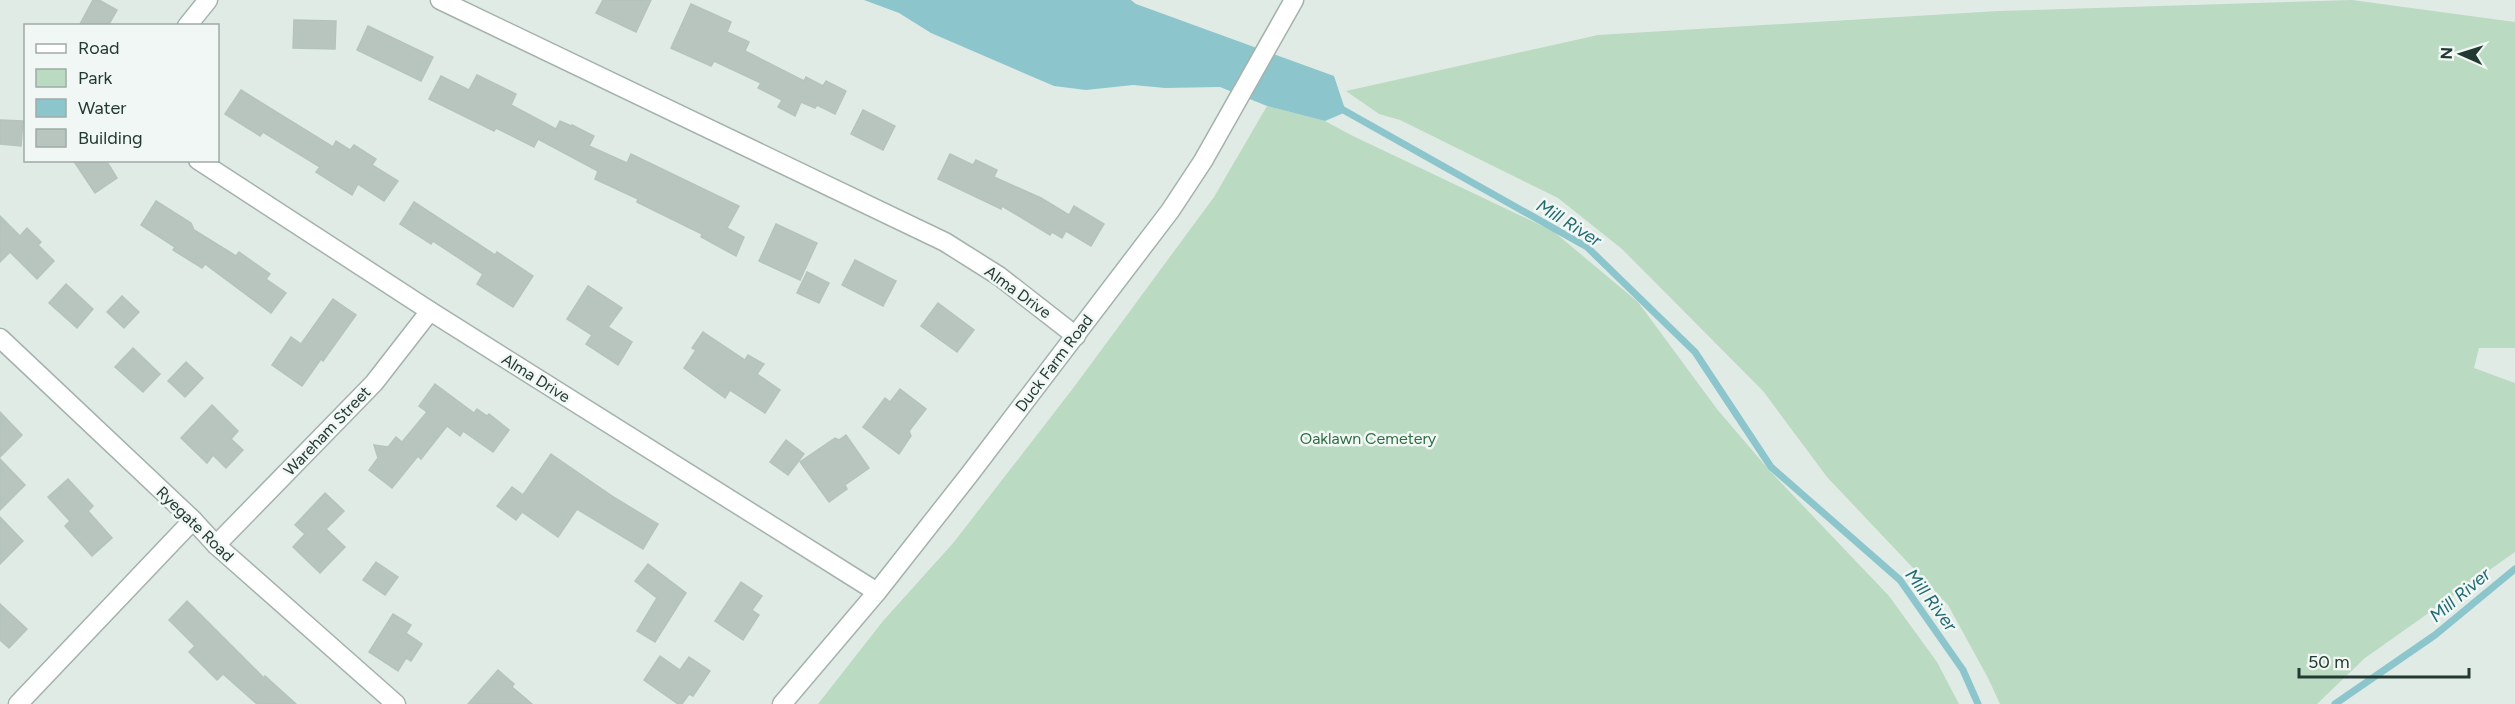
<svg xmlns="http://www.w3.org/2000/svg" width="2515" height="704" viewBox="0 0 2515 704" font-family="Figtree,sans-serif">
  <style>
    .green { fill: #bbdac2 }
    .water { fill: #8cc6cc }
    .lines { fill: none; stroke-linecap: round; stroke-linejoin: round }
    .stream { stroke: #8cc6cc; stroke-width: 7 }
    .building { fill: #b7c5be; stroke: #b4c4bc; stroke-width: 1.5 }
    .minor-casing { stroke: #a4b2ac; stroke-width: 21 }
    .minor { stroke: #fff; stroke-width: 18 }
    .labels { text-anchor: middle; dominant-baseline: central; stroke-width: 5; stroke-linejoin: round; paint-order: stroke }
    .street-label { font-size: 16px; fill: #233a32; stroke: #f1f7f4 }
    .park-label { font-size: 16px; fill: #306e44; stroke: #f1f7f4 }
    .water-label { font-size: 18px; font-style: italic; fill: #216971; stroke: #f1f7f4 }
  </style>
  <rect width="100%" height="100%" fill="#e1ebe6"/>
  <g class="green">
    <polygon points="2352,0 2515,22 2515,348 2479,348 2474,368 2515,383 2515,552 2365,658 2317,704 2000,704 1988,678 1948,605 1827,477 1763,391 1622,249 1558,198 1400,120 1379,114 1346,91 1598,35 1998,11"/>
    <polygon points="1267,106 1325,121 1351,135 1553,231 1638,302 1717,409 1769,470 1889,596 1937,662 1959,704 818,704 883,621 954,542 1074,387 1214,197"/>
  </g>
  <polygon class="water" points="864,0 1131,0 1136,4 1334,76 1346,112 1325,121 1267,106 1220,87 1165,88 1133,85 1086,90 1054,86 931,33 899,13"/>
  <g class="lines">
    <g class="stream">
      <polyline points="1338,107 1587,247 1695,352 1771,467 1900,580 1963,670 1978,704"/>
      <polyline points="2335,704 2435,635 2515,569"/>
    </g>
  </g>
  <g class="building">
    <polygon points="93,0 99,0 117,10 108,26 79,26"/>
    <polygon points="603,0 651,0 636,32 596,13"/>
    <polygon points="691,4 731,22 727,32 749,42 745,51 804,81 806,77 823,86 826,81 846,91 835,114 817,105 815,108 801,102 795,116 778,107 782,100 758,88 761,83 714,61 711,66 671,48"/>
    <polygon points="294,20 336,21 335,49 293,48"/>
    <polygon points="368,26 433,57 421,81 357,50"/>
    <polygon points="477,75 516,94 511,105 556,129 560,121 571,126 572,125 594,136 589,146 627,163 631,154 739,206 727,228 744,237 736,256 701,237 702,234 637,202 638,199 595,179 598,171 538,139 534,147 496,128 494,131 429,99 441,76 469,90"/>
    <polygon points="241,90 333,147 336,141 350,150 354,145 376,159 372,165 398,181 384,201 358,184 352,195 316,172 320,167 263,132 260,136 225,114"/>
    <polygon points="863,110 895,126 883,150 851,134"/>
    <polygon points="0,120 23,121 21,146 0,144"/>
    <polygon points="950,154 973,165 976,160 997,170 994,177 1041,198 1069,215 1074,206 1104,224 1091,246 1066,231 1062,238 1052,232 1050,235 1002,206 1001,209 938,179"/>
    <polygon points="73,160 106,160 117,178 95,193"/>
    <polygon points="156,201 191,223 194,230 236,256 239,252 270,274 266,279 286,293 271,313 205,264 202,268 173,250 175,247 141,225"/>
    <polygon points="414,202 495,255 497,252 533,276 513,307 477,284 483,274 433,241 431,244 400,224"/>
    <polygon points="0,216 20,236 27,228 41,242 38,245 54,261 37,279 10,252 0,262"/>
    <polygon points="776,224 817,243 800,280 759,261"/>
    <polygon points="855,260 896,281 883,306 842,285"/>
    <polygon points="807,272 829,283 819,303 797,293"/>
    <polygon points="66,284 93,309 77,328 49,303"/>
    <polygon points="588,286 622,308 608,327 632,342 618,365 586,344 592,335 567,319"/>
    <polygon points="122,296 139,312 124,328 107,312"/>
    <polygon points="333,299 356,315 323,361 321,359 302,386 272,365 291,337 301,344"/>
    <polygon points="938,303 974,330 957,352 921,326"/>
    <polygon points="703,332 745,360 748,355 764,364 757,374 780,390 765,413 730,390 725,398 684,368 696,350 692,348"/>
    <polygon points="133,348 160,374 143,392 115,367"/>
    <polygon points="186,362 203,378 185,397 168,381"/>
    <polygon points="435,384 474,413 477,409 487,416 489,414 509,430 493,452 463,431 460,436 447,426 421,459 418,456 392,488 369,470 378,458 374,445 388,447 396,437 402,442 427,412 419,406"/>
    <polygon points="900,389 926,409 909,431 911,436 899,454 863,427 885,398 890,402"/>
    <polygon points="212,405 238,431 231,439 243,450 226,468 213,455 207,463 181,438"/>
    <polygon points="0,412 22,435 0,457"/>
    <polygon points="846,435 869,468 845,485 847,489 829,502 800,462 835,438 839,440"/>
    <polygon points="786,440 804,454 788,475 770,462"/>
    <polygon points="551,454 615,498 658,524 643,549 577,509 558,537 522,512 516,520 497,506 512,487 523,495"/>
    <polygon points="0,459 25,485 0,510"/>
    <polygon points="68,479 93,506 88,511 112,538 92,556 65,526 70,521 48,497"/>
    <polygon points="325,493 344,511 326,529 345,547 320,573 293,547 305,534 295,525"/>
    <polygon points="0,517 23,541 0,564"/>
    <polygon points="376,562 398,577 385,595 363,580"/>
    <polygon points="648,564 686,593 655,642 637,631 657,598 635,581"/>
    <polygon points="741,582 762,596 752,610 759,615 743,640 715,621"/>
    <polygon points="187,601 264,678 265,676 296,704 257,704 223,674 217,680 189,652 195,646 169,620"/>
    <polygon points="0,604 27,629 9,648 0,640"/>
    <polygon points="393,614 411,625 406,633 422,644 411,661 406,658 398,671 369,652"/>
    <polygon points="660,656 680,670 689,657 710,671 693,696 689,694 682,704 678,704 644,680"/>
    <polygon points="498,670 514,684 512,687 532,704 468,704"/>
  </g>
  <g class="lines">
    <defs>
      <g id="minor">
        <polyline points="440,0 945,242 999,276 1076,336"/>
        <polyline points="187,26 208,0"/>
        <polyline points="198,160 430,311 877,592"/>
        <polyline points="0,338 193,520 216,545 396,704"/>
        <polyline points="216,545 374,383 430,311"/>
        <polyline points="18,704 193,520"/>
        <polyline points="782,704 877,592 969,475 1170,211 1203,161 1294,0"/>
      </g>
    </defs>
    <use href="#minor" class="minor-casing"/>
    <use href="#minor" class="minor"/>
  </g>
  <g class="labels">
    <g class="street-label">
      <text transform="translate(1018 292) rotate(36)">Alma Drive</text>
      <text transform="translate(1054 363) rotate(-53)">Duck Farm Road</text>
      <text transform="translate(536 378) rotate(32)">Alma Drive</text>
      <text transform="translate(327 431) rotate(-46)">Wareham Street</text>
      <text transform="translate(195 524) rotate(44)">Ryegate Road</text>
    </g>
    <g class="park-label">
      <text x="1368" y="438">Oaklawn Cemetery</text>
    </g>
    <g class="water-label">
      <text transform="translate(1569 223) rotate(32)">Mill River</text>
      <text transform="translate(2460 595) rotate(-40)">Mill River</text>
      <text transform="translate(1931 600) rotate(53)">Mill River</text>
    </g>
  </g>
  <rect x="24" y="24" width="195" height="138" fill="#f1f7f4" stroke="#9faba6" stroke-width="1.5"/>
  <rect x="36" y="44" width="30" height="9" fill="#ffffff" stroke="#9faba6" stroke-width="1.5"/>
  <text x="78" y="54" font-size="18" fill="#233a32">Road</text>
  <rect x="36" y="69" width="30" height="18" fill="#bbdac2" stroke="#9faba6" stroke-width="1.5"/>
  <text x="78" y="84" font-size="18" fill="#233a32">Park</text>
  <rect x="36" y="99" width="30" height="18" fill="#8cc6cc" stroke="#9faba6" stroke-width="1.5"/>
  <text x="78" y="114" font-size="18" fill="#233a32">Water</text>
  <rect x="36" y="129" width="30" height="18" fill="#b7c5be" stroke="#9faba6" stroke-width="1.5"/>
  <text x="78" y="144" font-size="18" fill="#233a32">Building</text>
  <g transform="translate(2461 54) rotate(273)" stroke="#f1f7f4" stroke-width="4.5" paint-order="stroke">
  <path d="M0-4.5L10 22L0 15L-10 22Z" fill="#233a32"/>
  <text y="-9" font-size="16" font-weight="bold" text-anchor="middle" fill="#233a32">N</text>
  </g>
  <path d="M2299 668v9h170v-9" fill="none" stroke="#233a32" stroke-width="3"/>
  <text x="2308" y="668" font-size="18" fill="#233a32" stroke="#f1f7f4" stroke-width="4.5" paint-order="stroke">50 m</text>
</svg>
